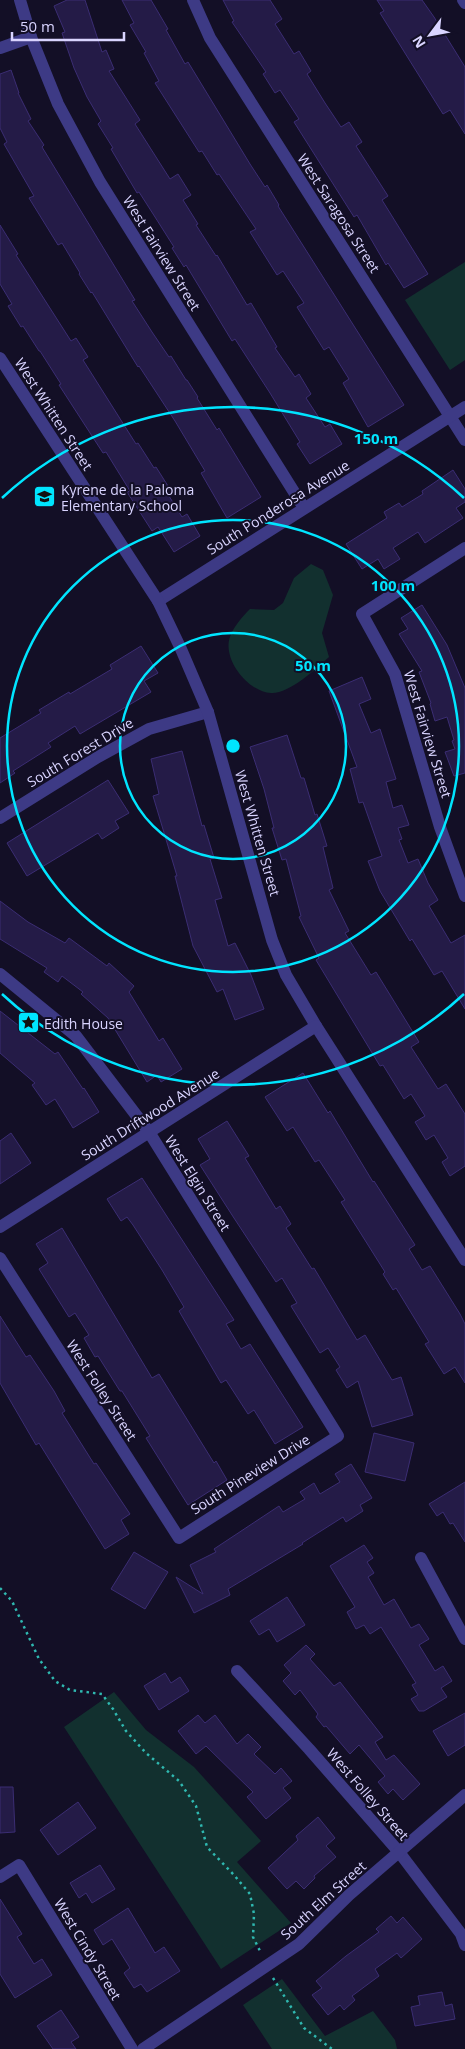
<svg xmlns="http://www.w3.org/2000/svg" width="465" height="2049" viewBox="0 0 465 2049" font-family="'Open Sans',sans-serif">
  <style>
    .green { fill: #12302f }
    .building { fill: #241b47; stroke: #3b2d73 }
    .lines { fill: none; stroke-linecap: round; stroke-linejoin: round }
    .path { stroke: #2fb8b0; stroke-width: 2.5; stroke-dasharray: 2.5 4; stroke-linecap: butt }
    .minor { stroke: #3d3a85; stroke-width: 12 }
    .tertiary { stroke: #3d3a85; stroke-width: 12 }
    .ring { fill: none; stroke: #00e5ff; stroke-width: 2.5 }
    .labels { text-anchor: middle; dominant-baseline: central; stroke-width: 4; stroke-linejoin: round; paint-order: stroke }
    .street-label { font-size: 14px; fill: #d9d4ff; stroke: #130f26 }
    .poi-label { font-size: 14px; fill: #d9d4ff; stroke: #130f26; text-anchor: start }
    .centre { fill: #00e5ff; stroke: #130f26; stroke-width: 2.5 }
    .ring-label { font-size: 15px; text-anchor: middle; font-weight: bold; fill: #00e5ff; stroke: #130f26; stroke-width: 4; stroke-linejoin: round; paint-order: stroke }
  </style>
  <rect width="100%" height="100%" fill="#130f26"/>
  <g class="green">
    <polygon points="465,262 465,360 450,370 405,300"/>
    <path d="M311,564L323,570L333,595L322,633L329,657C316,669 289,694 271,693C248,692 222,659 230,637C234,626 242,617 250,609L274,610L283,603L294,578Z"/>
    <polygon points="114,1692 146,1730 194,1767 261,1841 237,1862 291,1923 221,1969 64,1727"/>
    <polygon points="282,1979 325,2036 373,2011 395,2040 397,2049 272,2049 243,2005"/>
  </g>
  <g class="building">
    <polygon points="67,0 85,0 102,52 106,50 114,69 109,71 140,120 135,124 170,179 178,174 191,195 183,200 198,224 196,225 216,256 217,255 247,305 251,303 277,347 275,348 295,377 299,374 311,394 306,398 325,427 330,424 342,444 310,464 297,444 300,442 270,393 235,339 232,341 186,265 184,267 172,248 174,247 155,217 139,192 137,193 111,149 113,148 98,124 101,121 87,97 74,68 62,33 65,32 54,6"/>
    <polygon points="122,0 151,0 168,29 166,30 185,64 188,62 250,164 265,187 267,185 279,205 278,206 404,405 368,427 343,383 349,379 329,347 324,350 297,307 304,303 283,271 277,275 250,232 256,229 219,174 217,175 202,151 199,152 155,83 159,81 144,53 146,52 130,25 134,23"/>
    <polygon points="223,0 270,0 282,19 275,24 294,54 299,51 311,71 307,74 325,103 341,127 349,122 362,142 356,146 388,196 382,200 428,274 404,288 388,263 386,265 357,215 354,217 294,122 299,119 280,90 275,93 263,74 266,72 232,22 234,21"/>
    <polygon points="377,0 422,0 434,17 465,67 465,134 450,110 443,114 380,13 384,11"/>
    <polygon points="11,70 19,93 18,93 31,119 28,121 44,145 42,147 135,300 132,301 152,332 169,357 171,356 186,380 187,380 198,397 197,398 217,430 219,428 261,497 227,518 201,473 205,471 175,421 139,366 138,367 92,292 91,293 79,274 80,273 62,243 58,245 29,198 34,196 4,144 7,142 0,128 0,74"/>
    <polygon points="0,225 18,254 16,255 71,341 76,338 88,357 83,360 136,444 138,443 154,468 156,467 168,486 164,488 182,517 187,514 200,536 174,552 158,527 152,531 127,492 130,491 106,452 103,453 59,385 61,384 40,351 39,351 23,326 21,327 8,306 12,304 0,284"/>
    <polygon points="453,470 465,489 465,502 456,508 463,518 425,543 418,532 393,548 400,559 384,569 378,559 362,569 346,544 387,518 384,512 399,503 402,507 423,494 422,491"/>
    <polygon points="422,605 447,645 465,688 465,773 454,776 445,752 455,749 452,741 454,740 447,717 435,721 430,704 431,703 419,672 422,671 399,634 408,629 401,618"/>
    <polygon points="141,646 158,673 144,681 151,692 80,734 75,726 48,743 51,747 13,771 15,773 0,783 0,738 41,713 39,710 69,692 70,694 112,669 110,665"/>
    <polygon points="362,677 371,699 359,704 371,733 380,729 396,779 386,782 393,808 402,805 409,825 398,828 402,839 399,840 408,863 418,859 428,883 438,900 429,906 451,943 465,935 465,1009 442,971 434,975 412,939 410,941 380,891 368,861 382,856 363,802 359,803 350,769 357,767 329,691"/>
    <polygon points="287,735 301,778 304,778 315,815 317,814 327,846 323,847 333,888 329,890 349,931 345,933 371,975 376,972 419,1042 411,1047 438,1089 446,1084 465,1114 465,1166 450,1176 442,1162 448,1158 434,1135 426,1140 415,1122 425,1116 411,1094 404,1099 383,1065 380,1066 316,960 319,958 299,917 301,916 286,859 282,860 272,828 274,828 264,789 250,747"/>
    <polygon points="182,751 202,826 204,825 214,858 210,859 222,898 215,900 228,946 235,943 251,975 264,1009 235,1020 223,989 217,992 193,946 175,876 177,876 153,796 159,794 151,759"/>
    <polygon points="108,780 129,813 115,821 119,828 102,839 98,833 27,876 7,843"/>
    <polygon points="0,901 28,922 65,943 69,938 107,966 109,963 134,986 129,992 159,1041 163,1038 182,1069 161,1082 157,1075 147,1082 108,1018 81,994 83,992 62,976 58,982 44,972 47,968 0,939"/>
    <polygon points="0,1011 55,1054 58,1052 83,1089 84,1088 99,1112 73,1128 55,1099 46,1105 32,1085 35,1083 0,1053"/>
    <polygon points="303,1073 328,1113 330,1111 373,1182 374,1181 415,1245 409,1249 422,1270 430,1266 460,1314 465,1324 465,1383 455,1367 444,1374 425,1344 429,1342 396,1288 393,1290 383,1274 385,1272 341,1202 345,1200 319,1160 315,1162 293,1127 287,1131 265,1097"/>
    <polygon points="227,1121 249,1156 245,1158 276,1209 280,1206 291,1224 286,1228 312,1269 314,1268 357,1340 365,1335 392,1380 401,1377 413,1415 372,1427 358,1381 347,1388 336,1370 340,1367 328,1348 320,1353 291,1306 297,1303 282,1278 276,1282 232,1215 200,1165 210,1159 198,1139"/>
    <polygon points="11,1133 31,1163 0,1184 0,1141"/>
    <polygon points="142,1178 234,1320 226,1324 241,1349 250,1344 303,1427 275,1444 254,1410 248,1414 226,1380 221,1383 179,1311 184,1307 162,1270 133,1225 127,1217 121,1221 107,1199"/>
    <polygon points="62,1228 152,1378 159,1374 214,1463 216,1461 227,1480 188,1505 146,1438 150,1436 122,1391 120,1391 98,1356 95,1357 84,1338 89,1335 75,1313 69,1317 39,1269 48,1263 36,1244"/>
    <polygon points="0,1316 26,1357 30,1355 54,1391 65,1411 62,1413 94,1464 96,1463 130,1514 121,1520 129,1534 105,1549 39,1443 36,1445 0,1383"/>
    <polygon points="374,1433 414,1443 405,1481 365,1472"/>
    <polygon points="351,1464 372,1498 360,1505 363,1511 346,1522 343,1517 302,1543 303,1544 228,1589 230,1595 194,1613 176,1577 203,1594 190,1565 216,1552 214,1549 279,1506 283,1512 305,1499 300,1492 314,1483 320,1494 340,1482 335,1474"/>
    <polygon points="465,1482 465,1542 453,1523 450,1524 443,1512 437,1516 429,1504"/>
    <polygon points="364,1545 373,1558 367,1562 374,1573 368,1577 384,1605 394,1599 411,1628 419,1624 429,1639 419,1645 435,1671 443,1666 452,1681 441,1688 447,1697 424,1711 419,1711 411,1699 418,1695 412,1685 416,1683 381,1627 370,1634 364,1625 356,1629 347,1612 355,1607 330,1566"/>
    <polygon points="134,1552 168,1572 145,1609 111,1589"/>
    <polygon points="287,1597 305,1625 277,1642 269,1629 259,1635 250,1621"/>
    <polygon points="306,1645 315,1654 310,1659 334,1686 340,1682 383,1737 375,1742 386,1760 394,1755 420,1784 403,1800 393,1789 388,1794 378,1782 385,1776 359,1745 350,1754 326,1726 324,1727 316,1717 318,1714 300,1690 295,1695 283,1681 291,1673 284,1665"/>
    <polygon points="165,1673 171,1683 180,1677 189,1691 159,1710 144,1686"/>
    <polygon points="465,1713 465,1745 448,1756 433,1731"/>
    <polygon points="198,1715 205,1723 215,1715 237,1744 248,1734 261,1747 254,1754 275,1774 281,1768 292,1781 283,1788 291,1798 266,1819 247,1797 253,1792 206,1746 196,1754 178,1731"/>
    <polygon points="0,1787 13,1787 15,1832 0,1833"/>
    <polygon points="78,1802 96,1828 58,1855 40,1830"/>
    <polygon points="318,1817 335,1838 326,1846 336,1857 314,1876 315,1878 304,1889 296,1881 287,1889 268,1868 298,1840 296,1836"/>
    <polygon points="100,1865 115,1889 92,1903 86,1893 79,1898 70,1883"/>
    <polygon points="0,1899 22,1934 17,1937 34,1964 42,1959 52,1975 15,1998 0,1974"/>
    <polygon points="128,1908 155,1953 164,1947 180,1971 147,1992 141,1984 134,1988 124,1973 130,1968 112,1939 103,1945 94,1930"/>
    <polygon points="391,1916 397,1923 403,1917 422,1939 401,1958 397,1953 375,1969 379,1976 352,1996 355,2000 344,2010 340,2005 328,2015 312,1995 322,1988 316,1981 346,1956 379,1932 376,1929"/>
    <polygon points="442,1992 445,2006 452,2004 455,2019 415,2026 411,2007 420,2005 418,1996"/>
    <polygon points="61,2010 79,2037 71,2042 76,2049 53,2049 37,2026"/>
  </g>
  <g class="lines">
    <g class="path">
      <polyline points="0,1588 12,1601 39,1659 55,1681 70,1690 102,1694 113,1709 126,1731 146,1753 179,1781 196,1806 207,1847 234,1875 250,1894 254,1914 253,1937 261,1953"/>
      <polyline points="273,1978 304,2028 332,2049"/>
    </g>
    <g class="minor">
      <polyline points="20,0 31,37 58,104 100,182 304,508"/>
      <polyline points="193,0 210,38 465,440"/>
      <polyline points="463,0 465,3"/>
      <polyline points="0,48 31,37"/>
      <polyline points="465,548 362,614 395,674 440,827 465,896"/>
      <polyline points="158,601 465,407"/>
      <polyline points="0,818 98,757 149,729 208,712"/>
      <polyline points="0,974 76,1036 149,1132 338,1436 179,1538 0,1258"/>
      <polyline points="421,1558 465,1639"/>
      <polyline points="237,1671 309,1749 399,1852 461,1934 465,1945"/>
      <polyline points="0,1877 19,1865 132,2049"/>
      <polyline points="143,2049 299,1944 349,1895 465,1795"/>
    </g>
    <g class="tertiary">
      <polyline points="0,358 158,601 181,649 208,712 272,940 286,975 316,1026 465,1260"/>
      <polyline points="0,1227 316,1026"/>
    </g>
  </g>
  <g class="ring">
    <circle cx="233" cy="746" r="113"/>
    <circle cx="233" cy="746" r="226"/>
    <path d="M464 994A339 339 0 0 1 2 994M2 498A339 339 0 0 1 464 498"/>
  </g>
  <defs>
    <symbol id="school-square" viewBox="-11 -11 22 22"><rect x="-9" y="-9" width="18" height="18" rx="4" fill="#00e5ff" stroke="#130f26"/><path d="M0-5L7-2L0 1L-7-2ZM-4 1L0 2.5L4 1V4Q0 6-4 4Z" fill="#111"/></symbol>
    <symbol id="sight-square" viewBox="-11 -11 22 22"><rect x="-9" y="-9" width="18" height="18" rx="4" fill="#00e5ff" stroke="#130f26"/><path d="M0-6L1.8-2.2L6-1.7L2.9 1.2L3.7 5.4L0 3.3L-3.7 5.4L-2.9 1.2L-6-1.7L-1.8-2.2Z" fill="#111"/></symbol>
  </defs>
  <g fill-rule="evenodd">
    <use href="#school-square" x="32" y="484" width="25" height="25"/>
    <use href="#sight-square" x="16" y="1010" width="25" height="25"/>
  </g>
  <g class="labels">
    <g class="street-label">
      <text transform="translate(339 213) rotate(57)">West Saragosa Street</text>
      <text transform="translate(162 253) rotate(58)">West Fairview Street</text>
      <text transform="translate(54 414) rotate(57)">West Whitten Street</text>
      <text transform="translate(278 507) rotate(-32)">South Ponderosa Avenue</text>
      <text transform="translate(428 734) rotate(73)">West Fairview Street</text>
      <text transform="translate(80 752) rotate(-31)">South Forest Drive</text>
      <text transform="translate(258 833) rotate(74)">West Whitten Street</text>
      <text transform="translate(150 1114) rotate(-32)">South Driftwood Avenue</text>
      <text transform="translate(198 1183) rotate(58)">West Elgin Street</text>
      <text transform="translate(102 1390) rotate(57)">West Folley Street</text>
      <text transform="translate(250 1474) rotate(-32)">South Pineview Drive</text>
      <text transform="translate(368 1794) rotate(49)">West Folley Street</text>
      <text transform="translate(323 1900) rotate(-42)">South Elm Street</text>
      <text transform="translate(88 1949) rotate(59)">West Cindy Street</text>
    </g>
    <g class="poi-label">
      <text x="61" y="489">Kyrene de la Paloma<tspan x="61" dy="16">Elementary School</tspan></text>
      <text x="44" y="1023">Edith House</text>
    </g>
  </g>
  <circle cx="233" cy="746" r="8" class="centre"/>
  <g class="ring-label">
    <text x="376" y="444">150 m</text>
    <text x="393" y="591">100 m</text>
    <text x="313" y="671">50 m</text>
  </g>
  <g transform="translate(430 35) rotate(238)" stroke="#130f26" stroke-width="4" paint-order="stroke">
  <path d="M0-4L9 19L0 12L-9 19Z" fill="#d9d4ff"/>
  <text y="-8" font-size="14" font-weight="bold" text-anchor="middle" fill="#d9d4ff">N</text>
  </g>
  <path d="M12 32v8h112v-8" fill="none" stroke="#d9d4ff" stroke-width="2.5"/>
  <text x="20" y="32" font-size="15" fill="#d9d4ff" stroke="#130f26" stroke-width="4" paint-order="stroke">50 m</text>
</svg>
